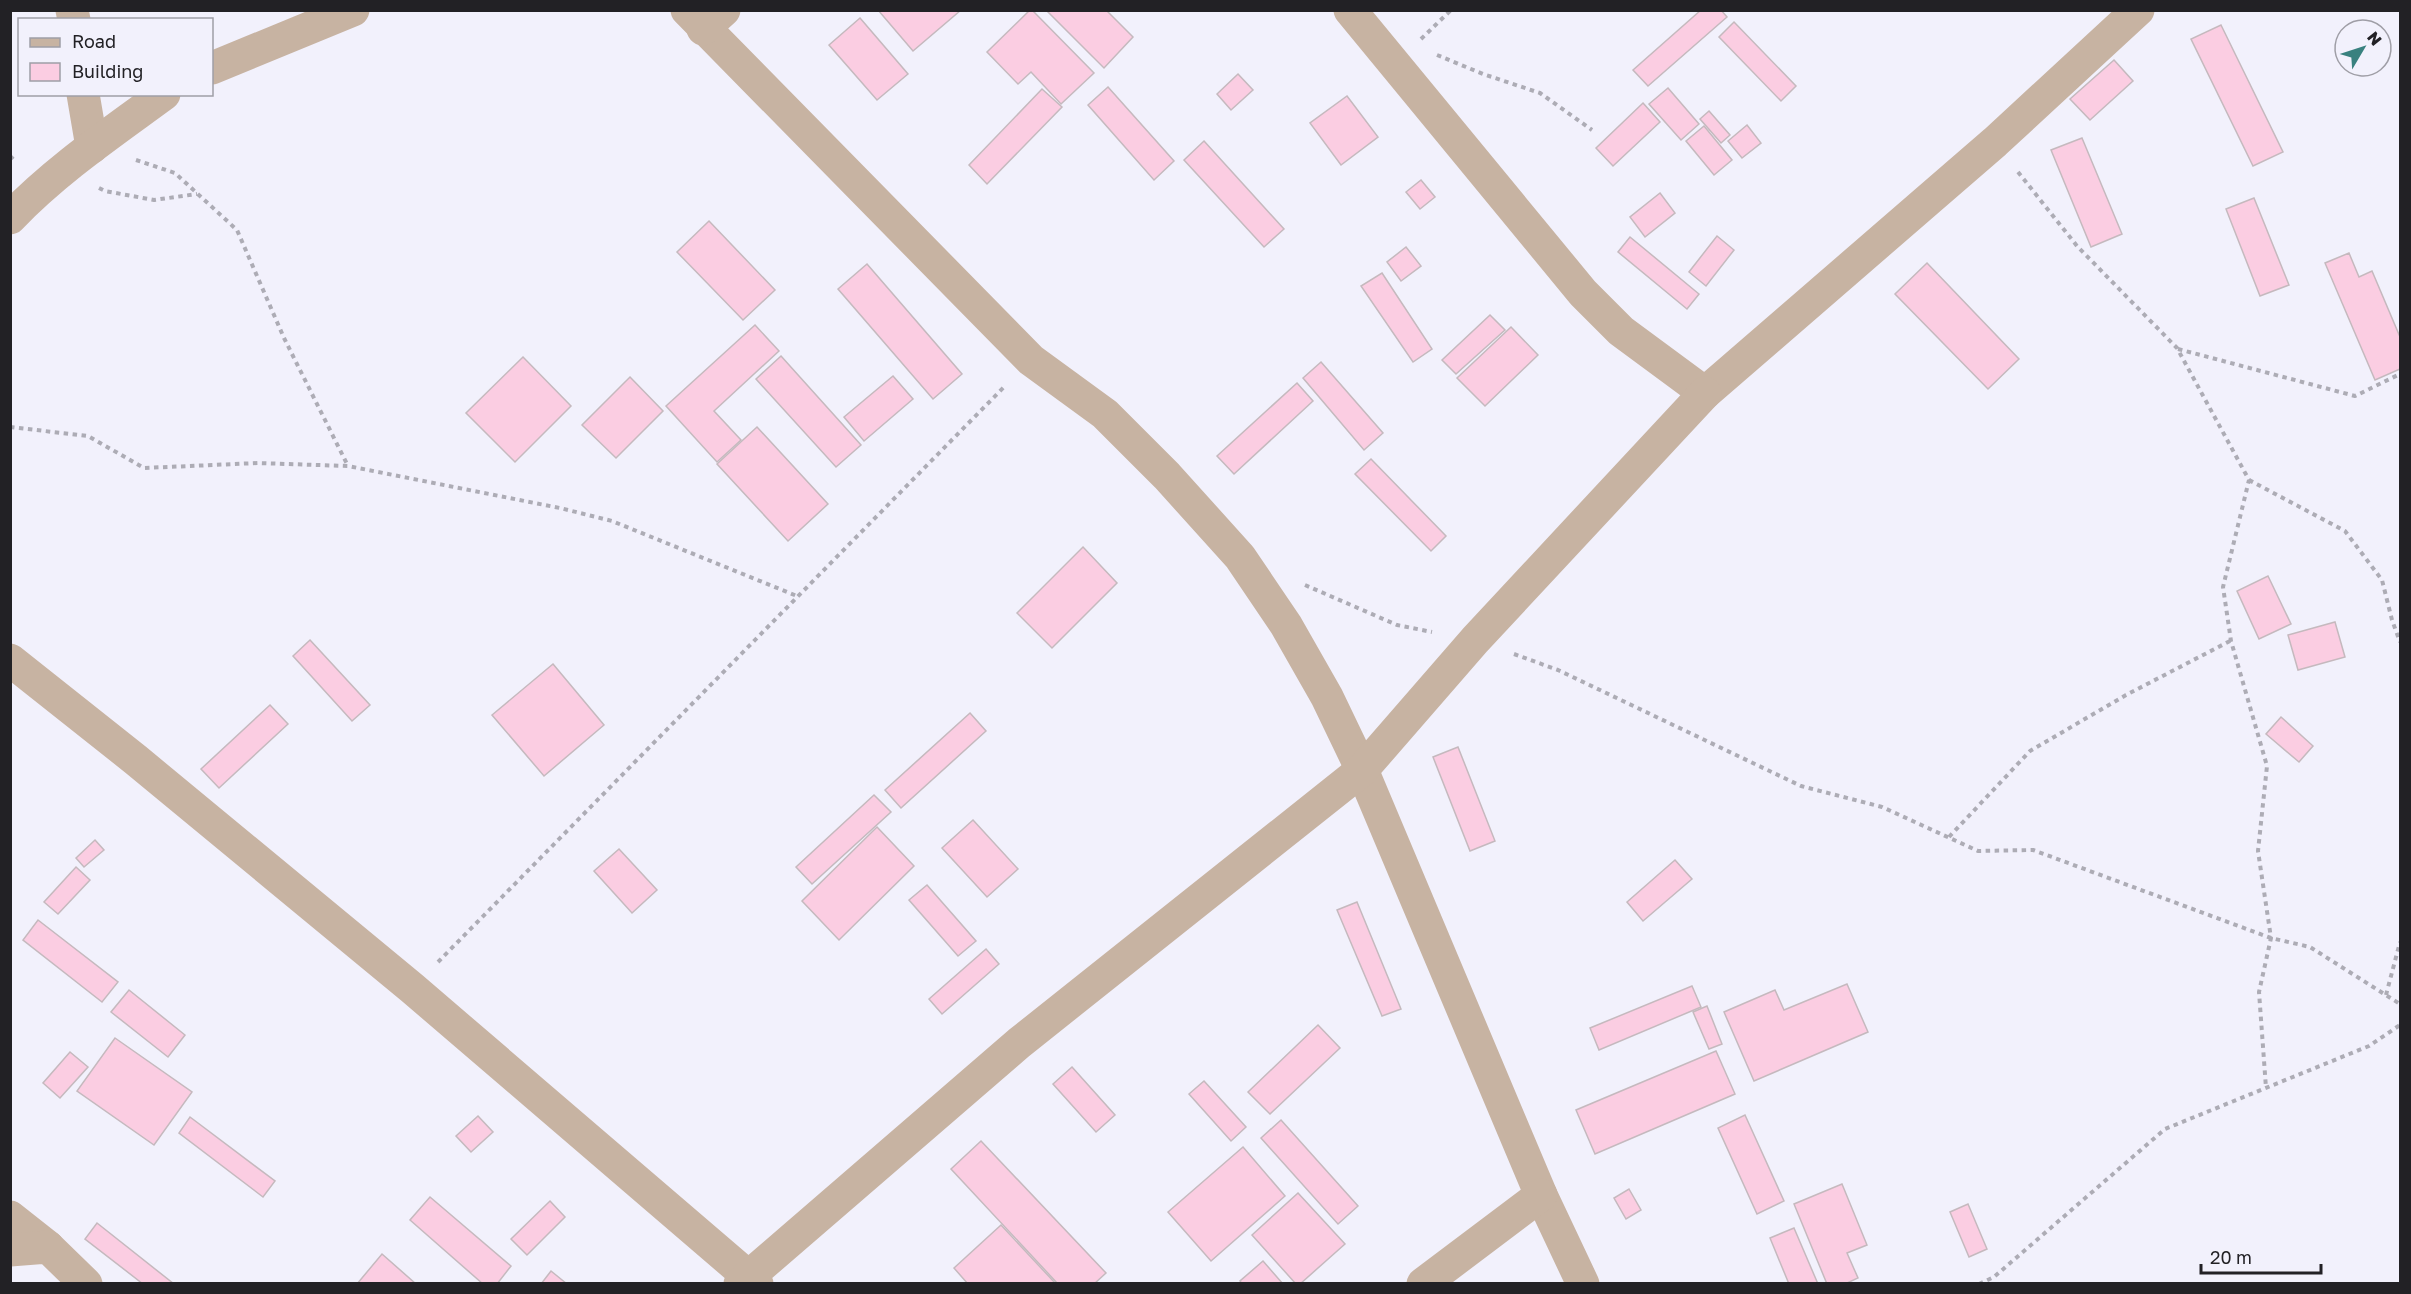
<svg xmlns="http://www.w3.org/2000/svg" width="2411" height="1294" viewBox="0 0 2411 1294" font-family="'Golos Text',sans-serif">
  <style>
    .building { fill: #fbcde2; stroke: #c5b9be; stroke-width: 1.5 }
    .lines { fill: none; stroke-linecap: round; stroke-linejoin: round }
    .path { stroke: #adacb5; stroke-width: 4; stroke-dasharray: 4.5 4.5; stroke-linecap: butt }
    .minor { stroke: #c7b3a2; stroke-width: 33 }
  </style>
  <rect width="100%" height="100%" fill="#f2f1fc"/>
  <g class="building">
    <polygon points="878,10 961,10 913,51"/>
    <polygon points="1030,10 1032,10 1094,73 1061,104 1031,72 1018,84 987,52"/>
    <polygon points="1046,10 1106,10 1133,37 1104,68"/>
    <polygon points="1701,10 1721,10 1727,17 1648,86 1633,70"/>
    <polygon points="860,18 908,74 877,100 829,45"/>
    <polygon points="1734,22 1796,86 1781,101 1719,37"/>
    <polygon points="2221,25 2283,152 2253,166 2191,39"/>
    <polygon points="2114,60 2133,81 2090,120 2070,99"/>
    <polygon points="1238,74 1253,90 1231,110 1217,94"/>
    <polygon points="1108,87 1174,161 1154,180 1088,105"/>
    <polygon points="1668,88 1699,124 1681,140 1649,104"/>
    <polygon points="1042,89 1062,107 987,184 969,165"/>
    <polygon points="1347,96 1378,137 1341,165 1310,123"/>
    <polygon points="1643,103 1660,122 1613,166 1596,148"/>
    <polygon points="1709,111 1730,135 1721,143 1700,119"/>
    <polygon points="1747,125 1761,143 1742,158 1728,141"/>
    <polygon points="1704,126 1732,160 1714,175 1686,141"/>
    <polygon points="2082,138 2122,234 2091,247 2051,150"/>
    <polygon points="1204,141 1284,229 1264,247 1184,160"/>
    <polygon points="1421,180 1435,197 1420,209 1406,192"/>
    <polygon points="1660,193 1675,213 1645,237 1630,217"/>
    <polygon points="2254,198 2289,285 2260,296 2226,209"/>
    <polygon points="709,221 775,290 743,320 677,252"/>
    <polygon points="1717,236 1734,250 1706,286 1689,272"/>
    <polygon points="1630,237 1699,294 1687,309 1618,252"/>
    <polygon points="1406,247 1421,266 1401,281 1387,262"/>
    <polygon points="2349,253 2359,277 2372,271 2400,337 2400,369 2375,380 2325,263"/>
    <polygon points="1927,263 2019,359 1988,389 1895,294"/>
    <polygon points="867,264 962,374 933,399 838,289"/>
    <polygon points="1382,273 1432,349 1413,362 1361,286"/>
    <polygon points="1490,315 1505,330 1456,374 1442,360"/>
    <polygon points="755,325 779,351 714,411 741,440 717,462 666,406"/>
    <polygon points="1511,327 1538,355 1485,406 1457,378"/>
    <polygon points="781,356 861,445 836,467 756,379"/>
    <polygon points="523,357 571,406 515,462 466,413"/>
    <polygon points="1321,362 1383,433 1364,450 1303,378"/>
    <polygon points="893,376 913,399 864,441 844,417"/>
    <polygon points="630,377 663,411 616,458 582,425"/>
    <polygon points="1297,383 1313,401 1234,474 1217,456"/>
    <polygon points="757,427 828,504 788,541 717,464"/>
    <polygon points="1371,459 1446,536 1431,551 1355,474"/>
    <polygon points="1083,547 1117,583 1052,648 1017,613"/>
    <polygon points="2268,576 2291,624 2259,639 2237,591"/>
    <polygon points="2335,622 2345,657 2298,670 2288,635"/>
    <polygon points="310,640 370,705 352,721 293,656"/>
    <polygon points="553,664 604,725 544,776 492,715"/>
    <polygon points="270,705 288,724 219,788 201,769"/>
    <polygon points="970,713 986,731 901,808 885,790"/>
    <polygon points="2281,717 2313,746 2299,762 2266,734"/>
    <polygon points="1458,747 1495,841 1470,851 1433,757"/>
    <polygon points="874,795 891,812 812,884 796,867"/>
    <polygon points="973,820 1018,869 987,897 942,848"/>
    <polygon points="877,827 914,866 839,940 802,901"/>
    <polygon points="95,840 104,850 84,867 76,858"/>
    <polygon points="619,849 657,890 632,913 594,871"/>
    <polygon points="1675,860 1692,879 1643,921 1627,902"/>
    <polygon points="76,867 90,880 58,914 44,902"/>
    <polygon points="927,885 976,941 958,956 909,900"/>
    <polygon points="1357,902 1401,1009 1382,1016 1337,910"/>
    <polygon points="38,920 118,982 102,1002 23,940"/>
    <polygon points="986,949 999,964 942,1014 929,999"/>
    <polygon points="1847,984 1868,1032 1754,1081 1724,1012 1775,990 1784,1010"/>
    <polygon points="1692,986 1701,1007 1599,1050 1590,1028"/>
    <polygon points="129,990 185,1035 168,1057 111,1012"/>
    <polygon points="1707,1006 1722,1044 1709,1049 1693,1012"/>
    <polygon points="1318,1025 1340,1048 1270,1114 1248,1092"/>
    <polygon points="115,1038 192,1092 154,1145 77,1091"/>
    <polygon points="1716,1051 1735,1094 1595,1154 1576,1110"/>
    <polygon points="70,1052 88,1067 60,1098 43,1083"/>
    <polygon points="1072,1067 1115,1115 1096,1132 1053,1084"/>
    <polygon points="1204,1081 1246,1127 1231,1141 1189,1094"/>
    <polygon points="1745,1115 1784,1201 1757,1214 1718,1128"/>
    <polygon points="478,1116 493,1132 471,1152 456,1136"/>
    <polygon points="190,1117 275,1181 263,1197 179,1133"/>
    <polygon points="1281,1120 1358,1206 1338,1224 1261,1138"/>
    <polygon points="981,1141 1106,1273 1094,1284 1058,1284 951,1169"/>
    <polygon points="1243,1147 1285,1196 1211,1261 1168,1212"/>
    <polygon points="1842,1184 1867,1245 1847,1253 1858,1278 1845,1284 1827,1284 1794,1204"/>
    <polygon points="1629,1189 1641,1210 1626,1219 1614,1198"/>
    <polygon points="1298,1193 1345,1244 1300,1284 1296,1284 1252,1235"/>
    <polygon points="430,1197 511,1266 497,1284 483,1284 410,1220"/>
    <polygon points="550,1201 565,1217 527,1255 511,1239"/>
    <polygon points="1968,1204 1987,1249 1969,1257 1950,1212"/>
    <polygon points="97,1223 174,1284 143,1284 85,1239"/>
    <polygon points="1001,1225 1056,1284 968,1284 954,1268"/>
    <polygon points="1794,1228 1818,1284 1789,1284 1770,1238"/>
    <polygon points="382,1254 416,1284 357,1284"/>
    <polygon points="1263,1261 1283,1284 1242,1284 1240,1281"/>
    <polygon points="551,1271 567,1284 541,1284"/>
  </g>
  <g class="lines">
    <g class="path">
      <polyline points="1421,39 1451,10"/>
      <polyline points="1437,55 1483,74 1540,93 1592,130"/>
      <polyline points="10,156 16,162"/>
      <polyline points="136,160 175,173 237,230 284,338 348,466"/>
      <polyline points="2018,172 2077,246 2177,348 2249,480 2223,587 2231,641 2267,766 2258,851 2271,938 2259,992 2266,1088"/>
      <polyline points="99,188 105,191 154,200 197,194"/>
      <polyline points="2178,349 2355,396 2400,374"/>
      <polyline points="10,427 88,436 144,468 258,463 348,466 560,508 612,521 797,596"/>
      <polyline points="2249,480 2345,531 2382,580 2392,620 2400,642"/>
      <polyline points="1305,585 1397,625 1432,632"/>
      <polyline points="1514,654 1558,670 1801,786 1882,807 1978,851 2033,850 2271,938 2310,947 2400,1004"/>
      <polyline points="1949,837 2030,751 2126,695 2230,641"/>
      <polyline points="438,962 1005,386"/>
      <polyline points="2386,995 2400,942"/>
      <polyline points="1979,1284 1994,1277 2165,1129 2369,1046 2400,1025"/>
    </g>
    <g class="minor">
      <polyline points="72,10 74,20"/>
      <polyline points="687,10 1031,360 1105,414 1167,476 1240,557 1286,625 1327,697 1362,770 1541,1195 1583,1284"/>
      <polyline points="1350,10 1583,293 1621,331 1705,393 1995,142 2138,10"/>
      <polyline points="703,29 724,10"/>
      <polyline points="212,68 353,10"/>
      <polyline points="83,94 92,147"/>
      <path d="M10,218C56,170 111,133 164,94"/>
      <polyline points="10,660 136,760 412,988 757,1284"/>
      <polyline points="10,1217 48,1247"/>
      <polyline points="10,1250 48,1247 86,1284"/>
      <polyline points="740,1284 1019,1043 1362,770 1475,640 1705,393"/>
      <polyline points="1423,1284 1541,1195"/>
    </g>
  </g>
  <rect width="2411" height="1294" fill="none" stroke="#222125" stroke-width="24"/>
  <rect x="18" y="18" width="195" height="78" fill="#f2f1fc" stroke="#9f9ea6" stroke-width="1.5"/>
  <rect x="30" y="38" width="30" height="9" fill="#c7b3a2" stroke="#9f9ea6" stroke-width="1.5"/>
  <text x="72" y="48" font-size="18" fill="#222125">Road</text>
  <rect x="30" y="63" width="30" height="18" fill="#fbcde2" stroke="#9f9ea6" stroke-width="1.5"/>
  <text x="72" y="78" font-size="18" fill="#222125">Building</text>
  <g transform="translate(2363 48) rotate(51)"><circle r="28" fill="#f2f1fc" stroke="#9f9ea6" stroke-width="1.5"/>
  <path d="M0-4.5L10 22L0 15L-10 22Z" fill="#39817f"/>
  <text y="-9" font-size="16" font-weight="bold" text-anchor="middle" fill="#222125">N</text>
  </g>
  <path d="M2201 1264v9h120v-9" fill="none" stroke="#222125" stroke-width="3"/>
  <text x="2210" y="1264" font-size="18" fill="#222125" stroke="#f2f1fc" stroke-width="4.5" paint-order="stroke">20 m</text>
</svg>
